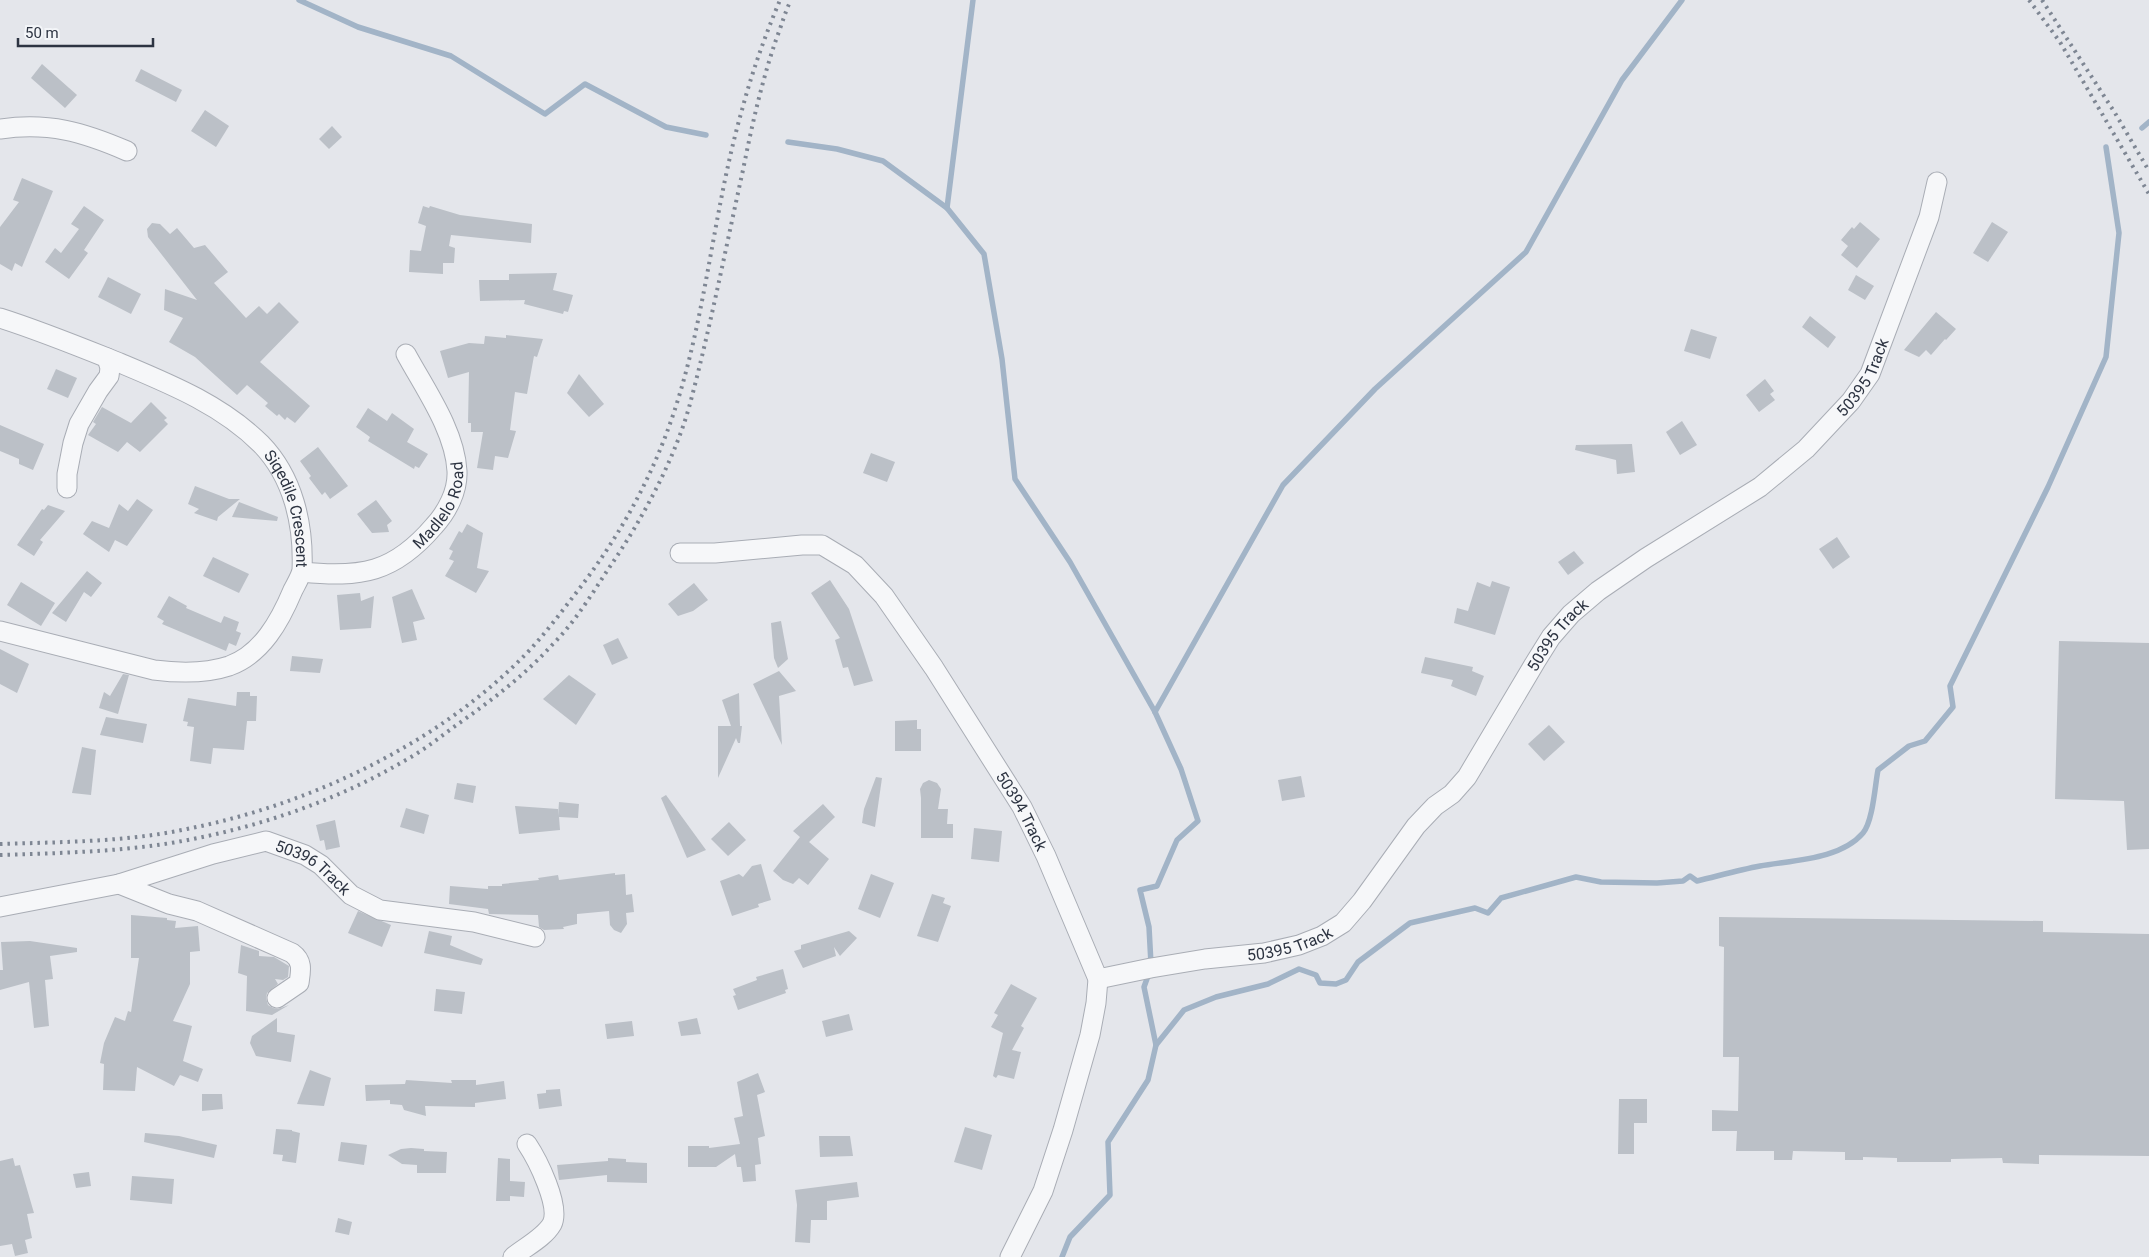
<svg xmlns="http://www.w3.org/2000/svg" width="2149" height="1257" viewBox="0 0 2149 1257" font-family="Roboto,sans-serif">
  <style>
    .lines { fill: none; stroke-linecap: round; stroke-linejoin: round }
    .stream { stroke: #a2b4c7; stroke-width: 5.5 }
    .building { fill: #bbc0c7 }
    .minor-casing { stroke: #a9adb5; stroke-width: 21 }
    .minor { stroke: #f6f7f9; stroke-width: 19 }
    .rail { stroke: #7e8693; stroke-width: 4; stroke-dasharray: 2.5 5; stroke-linecap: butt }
    .labels { text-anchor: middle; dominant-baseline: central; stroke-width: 4; stroke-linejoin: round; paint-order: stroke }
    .street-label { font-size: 16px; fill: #2d3442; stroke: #f3f5f8 }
  </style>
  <rect width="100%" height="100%" fill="#e4e6eb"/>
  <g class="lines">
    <g class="stream">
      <polyline points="299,0 358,27 451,56 545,114 585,84 666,127 706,135"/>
      <polyline points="973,0 947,208 984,254 1002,359 1015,479 1070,562 1155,712 1181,769 1198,821 1177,840 1157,886 1140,890 1149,927 1151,964"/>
      <polyline points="2142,128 2149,122"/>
      <polyline points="788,142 837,149 883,161 947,208"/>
      <polyline points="1155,712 1283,485 1375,389 1526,252 1622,80 1682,0"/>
      <path d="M1156,1045L1184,1010L1216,997L1268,984L1299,969L1316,975L1320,983L1336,984L1346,980L1358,962L1410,923L1475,908L1488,913L1501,898L1576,877L1601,882L1657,883L1683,881L1690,876L1697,881C1718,876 1739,870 1760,866C1792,860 1840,860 1863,833C1873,821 1875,785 1878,770L1909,746L1925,741L1953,707L1950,686L2048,487L2106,357L2119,233L2106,147"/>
      <polyline points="1062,1257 1070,1237 1110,1195 1108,1142 1148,1080 1156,1045 1144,987 1149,973"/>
    </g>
  </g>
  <g class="building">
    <polygon points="42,64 77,95 65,108 31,78"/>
    <polygon points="141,69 182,90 176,102 135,81"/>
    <polygon points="205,110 229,126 216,147 191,131"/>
    <polygon points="332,126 342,137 329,149 319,139"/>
    <polygon points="22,178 53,191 22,267 15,263 12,271 0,264 0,227 19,202 13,200"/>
    <polygon points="84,206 104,220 84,250 88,253 69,279 45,262 55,248 61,253 79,229 71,224"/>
    <polygon points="423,206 429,208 430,206 460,215 532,224 531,243 451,235 449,246 455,248 454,263 443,263 443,274 409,272 410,250 421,251 426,226 418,223"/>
    <polygon points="1860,222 1880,239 1857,268 1841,255 1848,246 1841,240 1852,227 1854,229"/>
    <polygon points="1992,222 2008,232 1988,262 1973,253"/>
    <polygon points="152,223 160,224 170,234 177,228 194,248 205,245 228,272 214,283 246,318 259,306 267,314 279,302 299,322 260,362 310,406 295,423 287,417 285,420 279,414 277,416 265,406 268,403 247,385 237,395 195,357 169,342 183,318 164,310 165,289 197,300 148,237 147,229"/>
    <polygon points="557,273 553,290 573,295 568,312 564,311 563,314 524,304 525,300 480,301 479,280 509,280 509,274"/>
    <polygon points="1856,275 1874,286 1865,300 1848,290"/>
    <polygon points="108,277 141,294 131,314 98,297"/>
    <polygon points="1936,312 1956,329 1946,340 1945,339 1931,355 1926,350 1919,357 1904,350"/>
    <polygon points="1810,316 1836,337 1828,348 1802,327"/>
    <polygon points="1691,329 1717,337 1710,359 1684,351"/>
    <polygon points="506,335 543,339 537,357 534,356 527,394 515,392 510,430 516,431 508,458 495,456 493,470 477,468 483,432 471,432 471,423 468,423 469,372 448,378 440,351 469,343 484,344 485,336 506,338"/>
    <polygon points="56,369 77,378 68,398 47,389"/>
    <polygon points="579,374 604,404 589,417 567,393"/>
    <polygon points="1765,379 1774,391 1770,394 1775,400 1759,412 1746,395"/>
    <polygon points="151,402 167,418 164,420 168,424 140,452 127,442 118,452 88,435 96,424 93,422 102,407 131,423"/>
    <polygon points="368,408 387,421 392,413 414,429 407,442 428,454 419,468 415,466 414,469 368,441 370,437 356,427"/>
    <polygon points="1682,421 1697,445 1680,455 1666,432"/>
    <polygon points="0,425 44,444 33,470 19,464 19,459 0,451"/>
    <polygon points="1632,444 1635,472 1617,474 1616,460 1575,450 1576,445"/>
    <polygon points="318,447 348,486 330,499 325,492 322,495 309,478 311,476 300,461"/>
    <polygon points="871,453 895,462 887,482 863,473"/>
    <polygon points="195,486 229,499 240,499 218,517 217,521 194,513 199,509 188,504"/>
    <polygon points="137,499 153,510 127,546 115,540 109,552 83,534 92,521 109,528 119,504 128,511"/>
    <polygon points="376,500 392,521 387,525 389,532 372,533 357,514"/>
    <polygon points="239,502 278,517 277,521 232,517"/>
    <polygon points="48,505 65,511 40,540 43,542 34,556 17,545 42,509 44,510"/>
    <polygon points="467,524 483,533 477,568 489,571 476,593 445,576 454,561 449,559 453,551 449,549 459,531 462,533"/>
    <polygon points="1837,537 1850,557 1833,569 1819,549"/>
    <polygon points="1574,551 1584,563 1568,575 1558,562"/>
    <polygon points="213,557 249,574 239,593 203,576"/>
    <polygon points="87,571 102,583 91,597 84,592 66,622 52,613"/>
    <polygon points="830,580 849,609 873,681 854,686 848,667 843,668 835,640 840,638 811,593"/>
    <polygon points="1492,581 1510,587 1495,635 1454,623 1457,608 1468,611 1477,582 1490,587"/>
    <polygon points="21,582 55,603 41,626 7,605"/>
    <polygon points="694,583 708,600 693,611 678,616 668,604"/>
    <polygon points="412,589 425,619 413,622 417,640 402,643 392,597"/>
    <polygon points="360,593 361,601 374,596 371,628 340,630 337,595"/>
    <polygon points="169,596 187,606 186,608 221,623 224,616 239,622 236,631 241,633 236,646 229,643 226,651 162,624 164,621 157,617"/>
    <polygon points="781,621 788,659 778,668 774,658 771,623"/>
    <polygon points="618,638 628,658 612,665 603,645"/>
    <polygon points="2059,641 2149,643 2149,849 2127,850 2124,801 2055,799"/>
    <polygon points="0,649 29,664 17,693 0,684"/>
    <polygon points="292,656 323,659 320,673 290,671"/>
    <polygon points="1425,657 1473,667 1472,671 1484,676 1476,696 1451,686 1453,680 1421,673"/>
    <polygon points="779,671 796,691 779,696 782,745 753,684"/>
    <polygon points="123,674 129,675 118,714 99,708 104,692 110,696"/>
    <polygon points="569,675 596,694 576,725 543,699"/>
    <polygon points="237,692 250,692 250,696 257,696 256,721 247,721 244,750 213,748 211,764 190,761 194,727 187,726 188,722 183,721 188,698 236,706"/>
    <polygon points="739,693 740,726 742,726 740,743 738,743 736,738 718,778 718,726 731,726 722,700"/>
    <polygon points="106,717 147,724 143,743 100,735"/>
    <polygon points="917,720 917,729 921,729 921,751 895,751 895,721"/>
    <polygon points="1549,725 1565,742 1544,761 1528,744"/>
    <polygon points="82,747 96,750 91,795 72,793"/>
    <polygon points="1301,776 1305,797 1282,801 1278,780"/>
    <polygon points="876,777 882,778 875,827 862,823 864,809"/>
    <polygon points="929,780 937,783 941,789 938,809 948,809 947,824 953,824 953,838 921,838 921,798 920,789 923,783"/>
    <polygon points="457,783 476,786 473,803 454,799"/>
    <polygon points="666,795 706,850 687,858 661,798"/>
    <polygon points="559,802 579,804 578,818 559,817 560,830 519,834 515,806 558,809 558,816"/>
    <polygon points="823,804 835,817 809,842 829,859 808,885 799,878 793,884 783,880 773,871 800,837 793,831"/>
    <polygon points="406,808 429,815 424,834 400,827"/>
    <polygon points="335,820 340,847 326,850 324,840 320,841 316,825"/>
    <polygon points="729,822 746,840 728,856 711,839"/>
    <polygon points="974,828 1002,831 999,862 971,859"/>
    <polygon points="761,864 771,900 758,904 759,907 732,916 720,881 739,874 743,877 752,866"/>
    <polygon points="615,873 615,875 625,874 626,895 632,894 634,912 626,913 627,924 621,933 614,930 610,925 609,911 577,914 577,924 563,927 564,929 544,930 539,927 538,915 489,914 488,909 449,904 450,886 488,889 488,886 502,886 502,884 539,880 538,878 558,875 559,880"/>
    <polygon points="871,874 894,883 880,918 858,909"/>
    <polygon points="932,894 945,898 943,903 951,906 938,942 917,936"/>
    <polygon points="358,911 391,925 382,947 348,933"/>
    <polygon points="131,915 167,918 167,920 176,921 175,928 198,926 200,951 190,952 190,984 173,1021 192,1026 183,1061 203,1069 198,1082 180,1075 174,1086 137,1067 135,1091 103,1090 104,1064 100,1063 104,1043 115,1017 125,1021 128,1011 131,1012 139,958 131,958"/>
    <polygon points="1719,917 2043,921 2043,932 2149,934 2149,1156 2039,1155 2039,1164 2003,1163 2002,1158 1951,1159 1951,1162 1897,1162 1897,1158 1863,1157 1863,1160 1845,1160 1845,1152 1793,1151 1792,1160 1774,1160 1774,1151 1736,1151 1737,1131 1712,1131 1712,1110 1738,1111 1739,1057 1723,1057 1724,947 1719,946"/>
    <polygon points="429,931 452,936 450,945 483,959 481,965 424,953"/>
    <polygon points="849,931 857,938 840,956 834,947 836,956 803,968 794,951 801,949 801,945"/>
    <polygon points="30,941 77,948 77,952 50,956 53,979 45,980 49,1026 34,1028 29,982 0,990 0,970 3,970 1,942"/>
    <polygon points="241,945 259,951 259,956 274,957 289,966 288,977 283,980 275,979 278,984 267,993 266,998 268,1005 273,1008 278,1009 289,1005 272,1015 246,1011 247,976 238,973"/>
    <polygon points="783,969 788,989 785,990 786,993 738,1010 733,996 736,995 733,989 757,980 756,977"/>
    <polygon points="1011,984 1037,998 1021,1026 1024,1028 1012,1050 1021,1052 1014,1079 998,1075 996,1078 993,1076 1003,1033 991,1027 998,1015 994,1013"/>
    <polygon points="436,989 465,992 462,1014 434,1011"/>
    <polygon points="849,1014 853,1030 826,1037 822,1021"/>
    <polygon points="277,1018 277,1032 295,1035 291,1062 256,1056 250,1043 252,1036"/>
    <polygon points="697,1018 701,1034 681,1036 678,1022"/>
    <polygon points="632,1021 634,1036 607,1039 605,1024"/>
    <polygon points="310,1070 331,1078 324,1106 297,1104"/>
    <polygon points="758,1073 765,1092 757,1095 765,1136 758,1138 761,1164 755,1165 756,1181 743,1182 741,1167 737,1167 735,1154 716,1167 688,1167 688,1146 709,1146 709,1148 740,1144 734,1118 743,1116 737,1082"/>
    <polygon points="406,1080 452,1083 451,1080 476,1080 476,1085 504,1081 506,1099 475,1103 475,1107 425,1106 426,1116 404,1110 402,1105 390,1104 390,1100 366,1101 365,1085 405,1084"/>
    <polygon points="560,1089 562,1106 539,1109 537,1094 546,1093 546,1090"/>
    <polygon points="202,1094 222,1094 223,1109 202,1111"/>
    <polygon points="1619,1099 1647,1099 1647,1123 1634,1123 1634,1154 1618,1154"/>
    <polygon points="965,1127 992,1135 982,1170 954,1162"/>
    <polygon points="276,1129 292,1130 292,1131 300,1133 296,1163 282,1161 283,1155 273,1154"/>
    <polygon points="145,1133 179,1136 217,1145 214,1158 144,1142"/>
    <polygon points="819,1136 850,1136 853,1156 820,1157"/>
    <polygon points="341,1142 367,1145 364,1165 338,1161"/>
    <polygon points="411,1148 424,1149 424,1151 447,1152 446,1173 417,1173 417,1165 402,1164 388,1155 401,1149"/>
    <polygon points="13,1158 15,1166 20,1165 34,1213 27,1214 32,1238 25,1240 28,1253 15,1256 12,1244 0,1246 0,1161"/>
    <polygon points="498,1158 510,1159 510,1181 525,1182 524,1197 510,1196 510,1201 496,1201"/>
    <polygon points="608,1158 626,1159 626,1162 647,1163 647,1183 607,1182 607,1175 559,1180 557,1165 608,1161"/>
    <polygon points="89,1172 91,1186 76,1188 73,1174"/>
    <polygon points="132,1176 174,1179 172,1204 130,1200"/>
    <polygon points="857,1182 859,1197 827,1201 827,1220 811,1220 810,1243 795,1242 797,1205 795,1190"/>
    <polygon points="338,1218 352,1222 349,1235 335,1232"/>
  </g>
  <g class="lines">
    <defs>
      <g id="minor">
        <path d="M0,129C49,122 83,132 127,151"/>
        <path id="s1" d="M0,318C41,331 80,347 120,363C170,384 222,405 261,444C293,477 304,524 302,570C301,576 296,584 293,590C280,621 262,654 229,666C205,674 178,673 154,670L0,631"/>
        <polyline points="67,488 67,474 73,443 79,424 98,391 109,376 110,368 107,358"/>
        <path id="s2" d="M680,553H715L802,545H822L855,565L884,596L934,668L1022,807L1046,856L1098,979L1096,1003L1090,1035L1063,1130L1043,1191L1010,1257"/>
        <path id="s3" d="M302,572C361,578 394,573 434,526C447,512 458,491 457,471C455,431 425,389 406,354"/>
        <path d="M119,884L169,904L197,911L292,953C303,961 301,970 299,983L277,998"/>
        <path id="s4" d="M0,907L119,884L213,854L266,841L305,855L321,865L351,895L380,910L474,922L535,937"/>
        <path id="s5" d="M1098,979L1151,968L1205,959L1264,953L1299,945L1322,936L1343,923L1362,901L1416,826L1435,806L1452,794L1467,777L1536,661L1551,637L1571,614L1598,591L1646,558L1760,487L1806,449L1851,401L1870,374L1929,217L1937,182"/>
        <path d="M513,1257C525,1247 544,1238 552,1224C561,1206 537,1159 527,1144"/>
      </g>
    </defs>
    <use href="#minor" class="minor-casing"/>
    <use href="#minor" class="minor"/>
    <g class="rail">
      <polyline points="2029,0 2060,42 2149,194"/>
      <polyline points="2042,0 2115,113 2149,171"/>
      <path d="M0,844C62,842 126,842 187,829C308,805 434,746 522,658C542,638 559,615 576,593C620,536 654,475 676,406C707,309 714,207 742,110C752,72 765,36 780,0"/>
      <path d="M0,855C59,853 118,852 177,842C256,828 334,802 404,761C423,751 440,737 458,724C492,700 525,675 553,644C576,621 593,592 611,565C643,518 677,455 691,400C711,324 726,247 743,170C752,125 762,80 777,37C782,24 785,12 791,0"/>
    </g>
  </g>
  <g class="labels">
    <g class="street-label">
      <text stroke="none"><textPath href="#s5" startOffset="1020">50395 Track</textPath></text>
      <text stroke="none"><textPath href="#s3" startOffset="169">Madlelo Road</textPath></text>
      <text stroke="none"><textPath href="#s1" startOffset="364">Siqedile Crescent</textPath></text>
      <text stroke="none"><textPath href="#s5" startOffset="615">50395 Track</textPath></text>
      <text stroke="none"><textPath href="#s2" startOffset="479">50394 Track</textPath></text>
      <text stroke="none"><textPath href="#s4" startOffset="329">50396 Track</textPath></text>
      <text stroke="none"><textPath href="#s5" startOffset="195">50395 Track</textPath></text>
    </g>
  </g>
  <path d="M18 38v8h135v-8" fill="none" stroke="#2d3442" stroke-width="2.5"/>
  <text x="25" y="38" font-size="15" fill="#2d3442" stroke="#f3f5f8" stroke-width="4" paint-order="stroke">50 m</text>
</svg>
